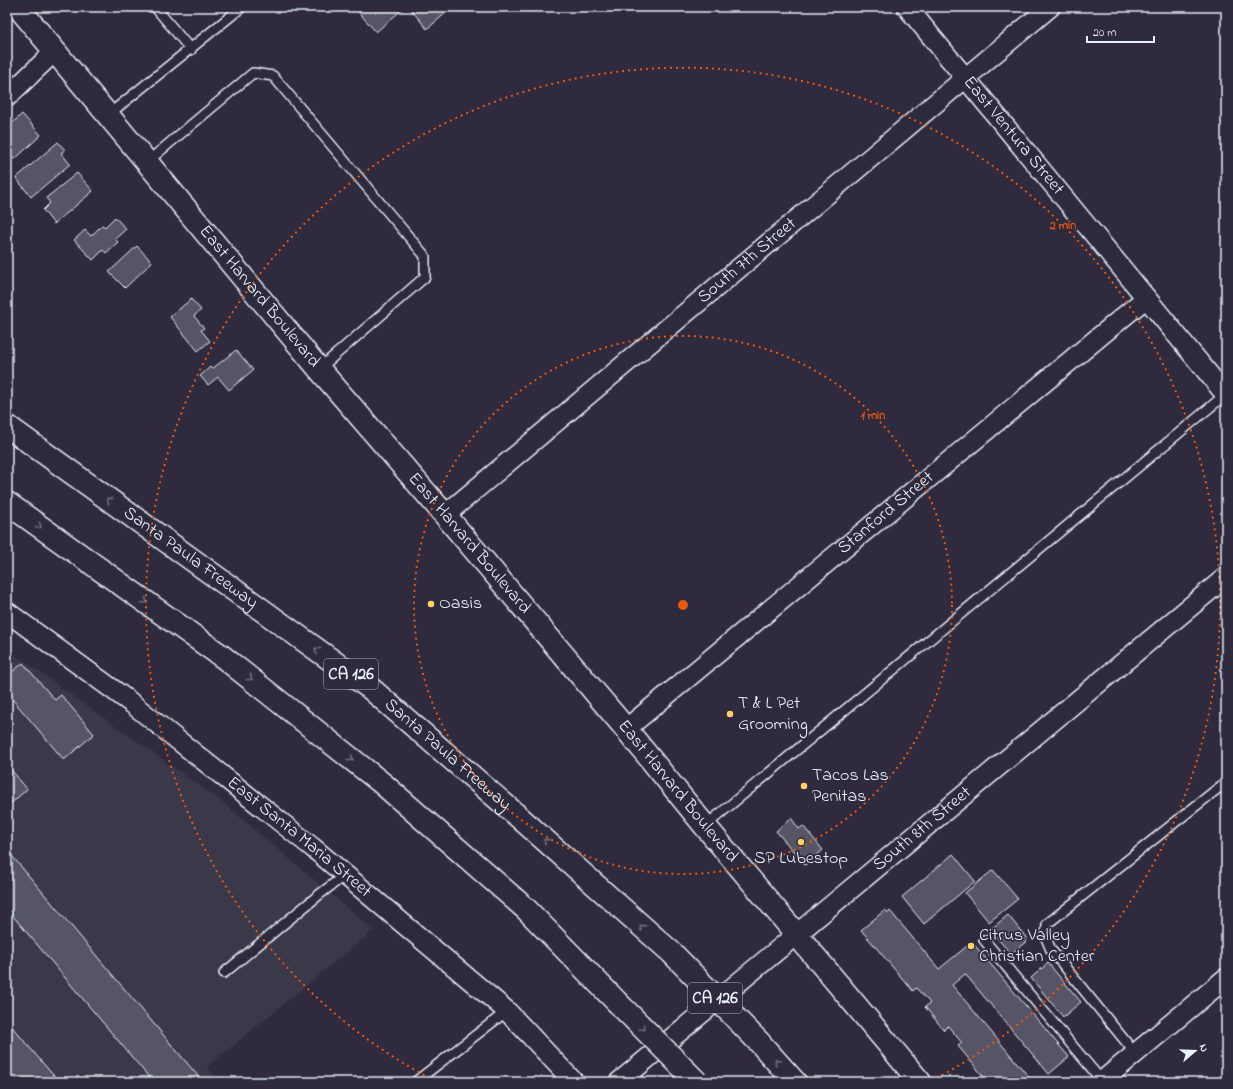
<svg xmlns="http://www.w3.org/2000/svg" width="1233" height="1089" viewBox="0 0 1233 1089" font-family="'Indie Flower',sans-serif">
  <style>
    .built { fill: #3b3749 }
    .building { fill: #575565; stroke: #e8f1f8 }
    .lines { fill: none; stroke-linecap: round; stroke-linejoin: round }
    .lane-casing { stroke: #e8f1f8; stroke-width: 12 }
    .street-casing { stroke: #e8f1f8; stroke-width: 22 }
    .primary-casing { stroke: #e8f1f8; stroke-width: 25 }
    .highway-casing { stroke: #e8f1f8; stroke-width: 25 }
    .lane { stroke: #2f2a3d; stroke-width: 9 }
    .street { stroke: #2f2a3d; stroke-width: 19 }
    .primary { stroke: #2f2a3d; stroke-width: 22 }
    .highway { stroke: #2f2a3d; stroke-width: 22 }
    .highway-bridge-casing { stroke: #e8f1f8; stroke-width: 25; stroke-linecap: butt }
    .highway-bridge { stroke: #2f2a3d; stroke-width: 22 }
    .oneway { stroke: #70707e }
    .ring { fill: none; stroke: #e8590c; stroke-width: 2; stroke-dasharray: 2 4 }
    .poi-dot { fill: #ffd166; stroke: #2f2a3d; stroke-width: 1.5 }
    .labels { text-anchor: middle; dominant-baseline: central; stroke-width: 3.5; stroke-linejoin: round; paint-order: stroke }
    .shield { fill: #2f2a3d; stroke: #b0b5c0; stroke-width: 1 }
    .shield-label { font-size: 17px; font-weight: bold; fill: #e8f1f8 }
    .street-label { font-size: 18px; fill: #e8f1f8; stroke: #2f2a3d }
    .poi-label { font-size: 18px; fill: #e8f1f8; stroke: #2f2a3d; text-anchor: start }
    .centre { fill: #e8590c; stroke: #2f2a3d; stroke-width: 2 }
    .ring-label { font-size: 12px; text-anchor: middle; font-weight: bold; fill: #e8590c; stroke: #2f2a3d; stroke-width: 3.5; stroke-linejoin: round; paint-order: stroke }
  </style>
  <rect width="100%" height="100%" fill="#2f2a3d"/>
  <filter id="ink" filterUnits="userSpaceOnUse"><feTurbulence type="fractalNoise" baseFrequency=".025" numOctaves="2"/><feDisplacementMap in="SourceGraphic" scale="8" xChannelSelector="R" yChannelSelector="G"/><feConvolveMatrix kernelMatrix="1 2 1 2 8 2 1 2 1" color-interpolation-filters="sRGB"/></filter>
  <g filter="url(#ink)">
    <polygon class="built" points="7,649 220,800 374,930 207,1067 219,1082 7,1082"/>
    <g class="building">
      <polygon points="354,7 405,7 376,32"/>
      <polygon points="409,7 453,7 427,29"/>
      <polygon points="22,114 41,135 15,159 13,158 7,163 7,128"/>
      <polygon points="58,142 65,150 61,153 70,164 31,197 16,178"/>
      <polygon points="77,173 93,191 54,224 43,210 50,203 46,198"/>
      <polygon points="115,217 126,229 115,239 118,242 106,253 103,250 93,260 74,240 85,230 91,236 102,225 105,227"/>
      <polygon points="137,246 152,262 125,288 109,272"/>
      <polygon points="191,299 201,310 194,316 204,328 201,330 210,341 198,351 170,317"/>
      <polygon points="236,350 253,370 229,390 218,377 208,385 200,376 210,367 212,369"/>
      <polygon points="23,663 55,700 61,695 94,734 64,760 7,693 7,676"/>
      <polygon points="7,765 27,789 7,807"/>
      <polygon points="791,818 799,829 803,826 823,850 805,865 776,831"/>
      <polygon points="7,850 203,1082 153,1082 7,909"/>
      <polygon points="953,854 975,881 924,924 902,897"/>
      <polygon points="993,870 1018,899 989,922 965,893"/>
      <polygon points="885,910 888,913 890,911 939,969 972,942 1069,1057 1049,1074 965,974 952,985 1033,1082 988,1082 958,1046 962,1043 948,1026 944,1030 925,1007 930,1003 916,988 913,991 861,930"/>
      <polygon points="1008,915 1028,940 1011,954 990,930"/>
      <polygon points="1048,963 1081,1002 1063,1017 1031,978"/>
      <polygon points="7,1021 59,1082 11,1082 7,1078"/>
    </g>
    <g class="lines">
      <defs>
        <g id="lane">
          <polyline points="155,7 191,50"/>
          <polyline points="108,115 242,7"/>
          <polyline points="147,162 253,73 273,76 425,256 425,277 319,369"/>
          <polyline points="705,826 1226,394"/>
          <polyline points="984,940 1102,1081"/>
          <polyline points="224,973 320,894 345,875"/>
          <polyline points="1135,1053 1051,950 1046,938 1047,924 1226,782"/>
          <polyline points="415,1082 507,1011"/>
        </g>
        <g id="street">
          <path id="s1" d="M907,7L1226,395"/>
          <polyline points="7,97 55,51"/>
          <path id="s2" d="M445,515L1050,7"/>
          <path id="s3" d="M7,612L130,702L312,847L507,1011L574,1082"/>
          <path id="s4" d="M626,729L1146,298"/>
          <path id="s5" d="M619,1082L1226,577"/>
          <polyline points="1101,1082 1226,978"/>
        </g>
        <g id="primary">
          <path id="s6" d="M18,7L319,369L445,515L626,729L705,826L797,935L920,1082"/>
        </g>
        <g id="highway">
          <path id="s7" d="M7,426L370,688L520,818L672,953"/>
          <polyline points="7,503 223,657 383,784 526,909 616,1001"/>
          <polyline points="759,1042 795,1082"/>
        </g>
      </defs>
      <use href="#lane" class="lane-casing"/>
      <use href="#street" class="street-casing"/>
      <use href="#primary" class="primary-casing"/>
      <use href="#highway" class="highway-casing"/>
      <use href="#lane" class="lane"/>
      <use href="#street" class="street"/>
      <use href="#primary" class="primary"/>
      <use href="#highway" class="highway"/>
      <defs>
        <g id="highway-bridge">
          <polyline points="672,953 759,1042"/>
          <polyline points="616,1001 697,1082"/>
        </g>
      </defs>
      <use href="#highway-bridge" class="highway-bridge-casing"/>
      <use href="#highway-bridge" class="highway-bridge"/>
    </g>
    <defs><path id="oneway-chevron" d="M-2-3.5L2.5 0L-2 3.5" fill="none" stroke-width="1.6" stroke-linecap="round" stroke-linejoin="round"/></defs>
    <g class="oneway">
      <use href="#oneway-chevron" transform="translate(109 500) rotate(-144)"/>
      <use href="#oneway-chevron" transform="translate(39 526) rotate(35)"/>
      <use href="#oneway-chevron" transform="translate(145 601) rotate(35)"/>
      <use href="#oneway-chevron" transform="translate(317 650) rotate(-144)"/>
      <use href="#oneway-chevron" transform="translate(250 678) rotate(38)"/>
      <use href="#oneway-chevron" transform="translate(351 759) rotate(38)"/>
      <use href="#oneway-chevron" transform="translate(546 841) rotate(-138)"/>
      <use href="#oneway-chevron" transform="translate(642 927) rotate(-138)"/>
      <use href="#oneway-chevron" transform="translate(643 1028) rotate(45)"/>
      <use href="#oneway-chevron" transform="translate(777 1062) rotate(-132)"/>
    </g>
  </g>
  <g class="ring">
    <circle cx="683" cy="605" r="269"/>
    <path d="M435 1081A537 537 0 1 1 931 1081"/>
  </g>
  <g class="poi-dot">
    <circle cx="431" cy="604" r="4"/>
    <circle cx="730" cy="714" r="4"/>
    <circle cx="804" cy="786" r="4"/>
    <circle cx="801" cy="842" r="4"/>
    <circle cx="971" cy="946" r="4"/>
  </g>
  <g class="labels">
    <g class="shield">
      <rect x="324" y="659" width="54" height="30" rx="3"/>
      <rect x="688" y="983" width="54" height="30" rx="3"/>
    </g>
    <g class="shield-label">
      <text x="351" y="674">CA 126</text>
      <text x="715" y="998">CA 126</text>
    </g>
    <g class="street-label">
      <text stroke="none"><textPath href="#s1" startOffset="167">East Ventura Street</textPath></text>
      <text stroke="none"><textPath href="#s2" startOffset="395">South 7th Street</textPath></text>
      <text stroke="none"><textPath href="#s6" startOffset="377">East Harvard Boulevard</textPath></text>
      <text stroke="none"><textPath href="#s4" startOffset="338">Stanford Street</textPath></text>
      <text stroke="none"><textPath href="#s6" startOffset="701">East Harvard Boulevard</textPath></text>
      <text stroke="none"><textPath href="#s7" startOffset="226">Santa Paula Freeway</textPath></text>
      <text stroke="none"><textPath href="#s7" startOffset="550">Santa Paula Freeway</textPath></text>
      <text stroke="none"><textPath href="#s6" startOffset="1025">East Harvard Boulevard</textPath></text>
      <text stroke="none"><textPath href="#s5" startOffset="395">South 8th Street</textPath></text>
      <text stroke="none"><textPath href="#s3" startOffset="369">East Santa Maria Street</textPath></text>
    </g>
    <g class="poi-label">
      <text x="439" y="604">Oasis</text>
      <text x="738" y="704">T &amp; L Pet<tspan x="738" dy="21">Grooming</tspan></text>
      <text x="812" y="776">Tacos Las<tspan x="812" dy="21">Penitas</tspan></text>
      <text x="801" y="859" text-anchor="middle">SP Lubestop</text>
      <text x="979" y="936">Citrus Valley<tspan x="979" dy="21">Christian Center</tspan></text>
    </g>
  </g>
  <circle cx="683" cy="605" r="6" class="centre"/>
  <g class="ring-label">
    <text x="1063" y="229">2 min</text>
    <text x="873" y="419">1 min</text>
  </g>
  <rect width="1233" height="1089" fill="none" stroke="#2f2a3d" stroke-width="24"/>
  <rect x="12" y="12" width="1209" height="1065" fill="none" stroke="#e8f1f8" stroke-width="1.5" filter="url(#ink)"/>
  <g transform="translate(1195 1051) rotate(71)" stroke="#2f2a3d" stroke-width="3" paint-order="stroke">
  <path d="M0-3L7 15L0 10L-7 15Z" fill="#e8f1f8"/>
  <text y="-6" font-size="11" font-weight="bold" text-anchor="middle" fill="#e8f1f8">N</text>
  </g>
  <path d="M1087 36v6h67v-6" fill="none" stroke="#e8f1f8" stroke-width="2"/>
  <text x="1093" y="36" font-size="12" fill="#e8f1f8" stroke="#2f2a3d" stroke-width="3" paint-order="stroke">20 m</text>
</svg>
